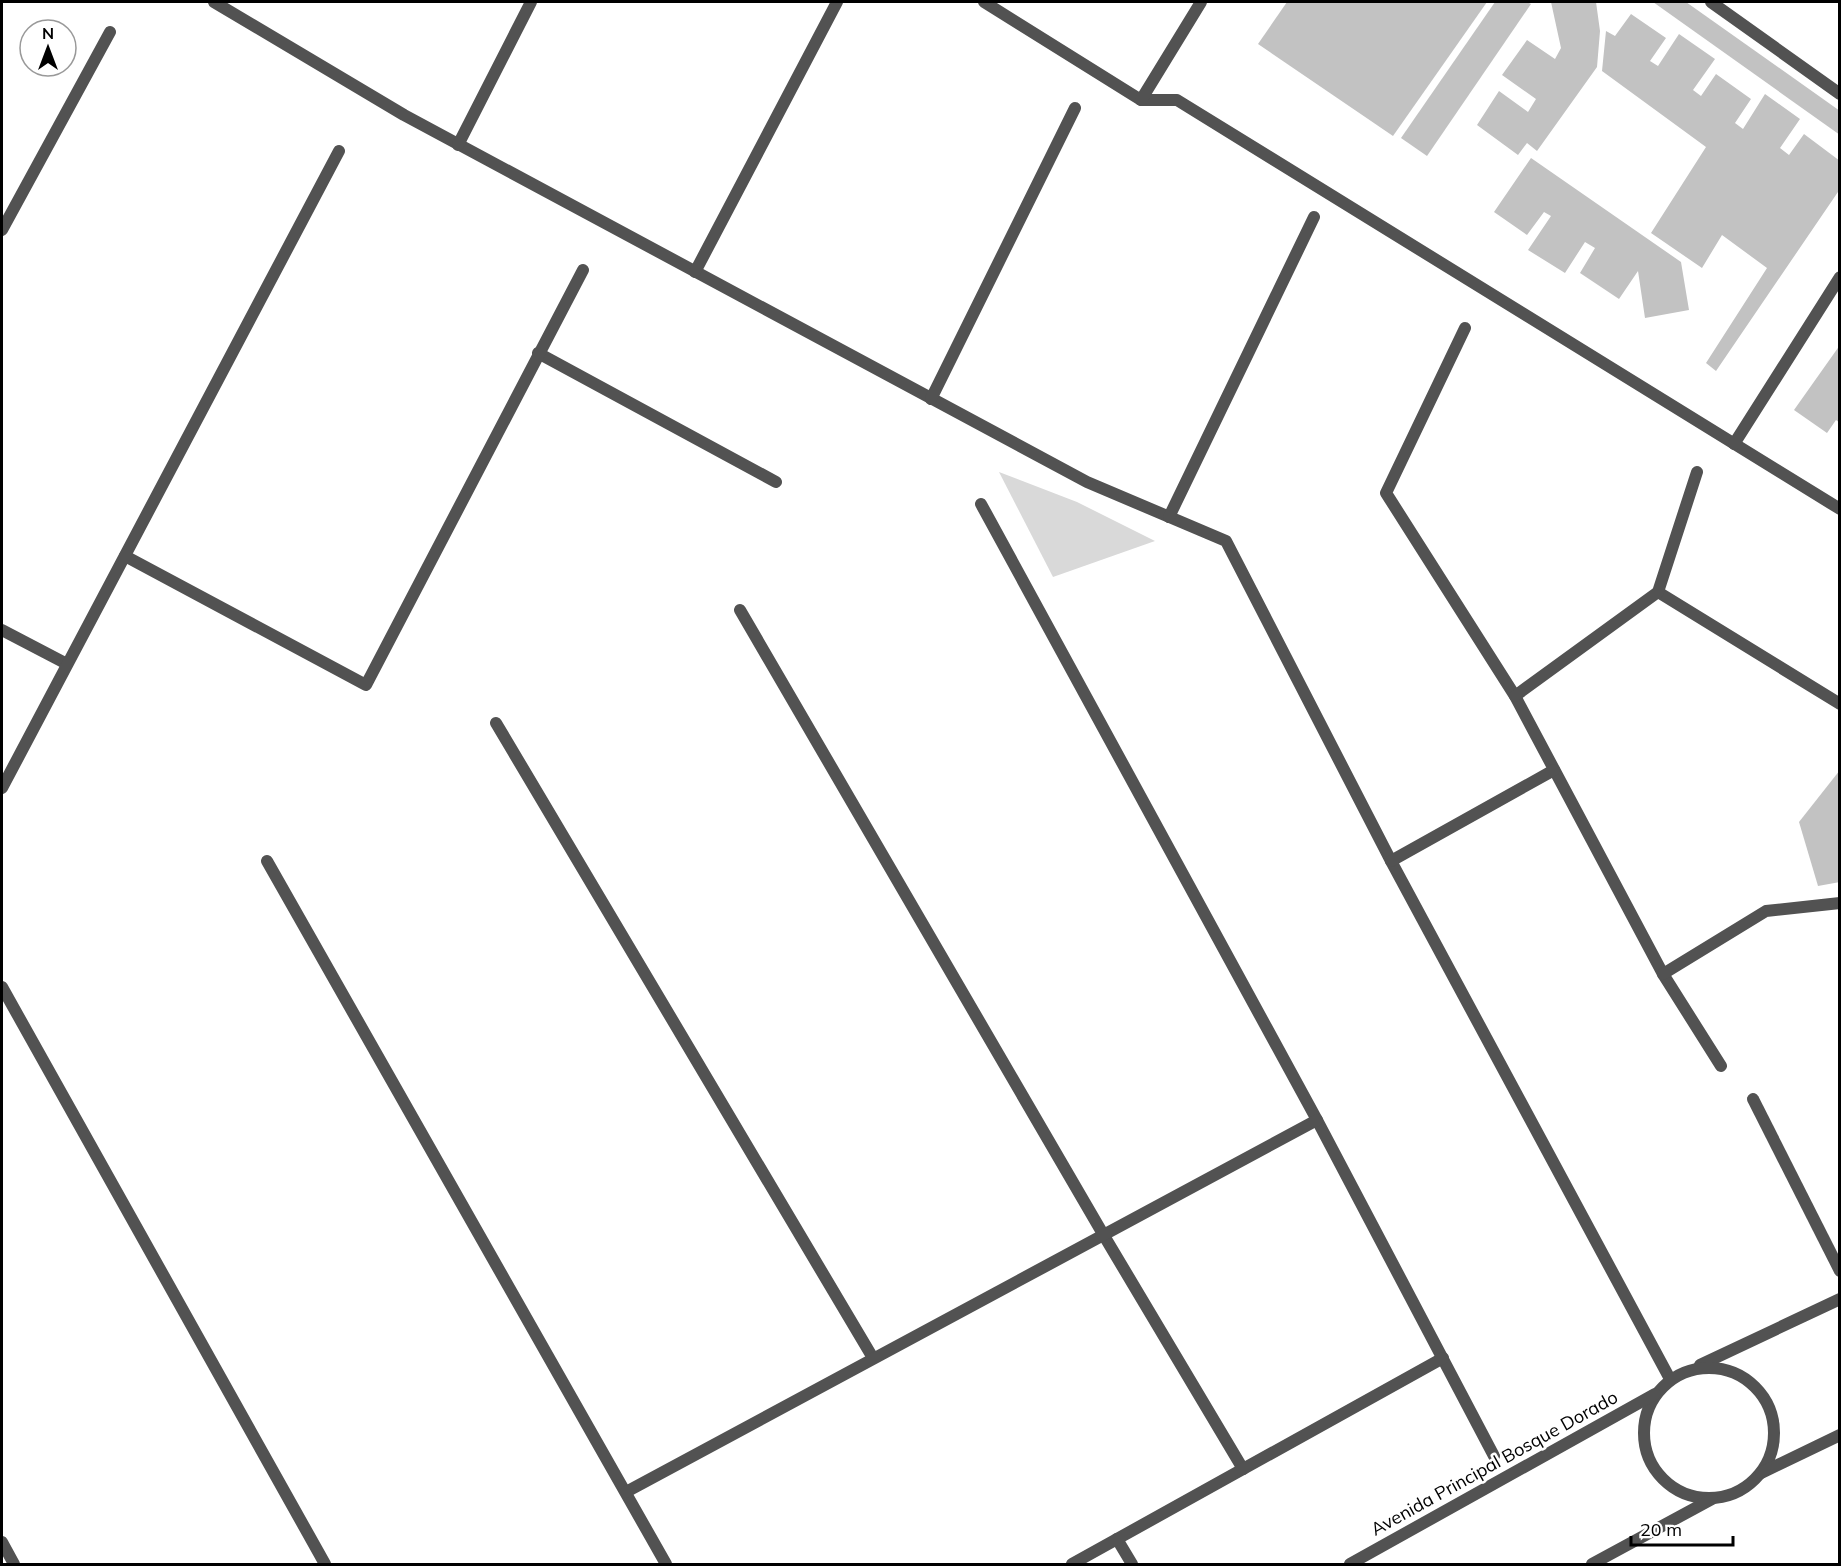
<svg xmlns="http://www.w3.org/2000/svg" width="1841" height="1566" viewBox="0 0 1841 1566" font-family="Mulish,sans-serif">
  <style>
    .green { fill: #d9d9d9 }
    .building { fill: #c2c2c2 }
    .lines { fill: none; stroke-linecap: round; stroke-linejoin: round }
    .street { stroke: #525252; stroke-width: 12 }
    .labels { text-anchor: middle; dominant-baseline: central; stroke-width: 5; stroke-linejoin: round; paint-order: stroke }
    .street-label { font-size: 18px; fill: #000; stroke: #fff }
  </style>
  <rect width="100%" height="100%" fill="#fff"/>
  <polygon class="green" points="999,472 1077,502 1155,541 1053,577"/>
  <g class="building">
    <polygon points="1287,2 1487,2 1393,136 1258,44"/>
    <polygon points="1495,2 1527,2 1531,4 1427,156 1401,138"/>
    <polygon points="1551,2 1596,2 1600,31 1597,67 1537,151 1527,143 1518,155 1477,125 1499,91 1528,112 1536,99 1502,75 1527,40 1555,59 1561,48"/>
    <polygon points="1653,2 1686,2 1840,111 1840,135"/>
    <polygon points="1631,14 1666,38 1650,61 1658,66 1679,34 1715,59 1693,90 1701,96 1716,74 1751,99 1735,123 1743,129 1765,94 1800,119 1780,148 1789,155 1804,134 1840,161 1840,189 1716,371 1706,363 1767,268 1722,235 1702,268 1651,233 1706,147 1602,71 1606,31 1615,36"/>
    <polygon points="1531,158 1681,262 1689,310 1645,318 1638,271 1619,299 1580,273 1595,248 1585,242 1565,273 1528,250 1551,216 1544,212 1527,235 1494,212"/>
    <polygon points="1840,345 1840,423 1836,420 1827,433 1794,410"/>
    <polygon points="1840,770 1840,882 1818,886 1799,822"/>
  </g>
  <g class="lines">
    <g class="street">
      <polyline points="214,2 404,115 1087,482 1226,541 1391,861 1670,1379"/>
      <polyline points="984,2 1141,100 1177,100 1840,509"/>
      <polyline points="1711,2 1840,94"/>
      <polyline points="1141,100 1201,2"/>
      <polyline points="458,145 531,2"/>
      <polyline points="2,230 110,32"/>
      <polyline points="695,272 837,2"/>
      <polyline points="1465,328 1386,493 1515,696 1663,974 1721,1066"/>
      <polyline points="538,353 776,482"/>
      <polyline points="931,399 1075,108"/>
      <polyline points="1734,444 1840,277"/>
      <polyline points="981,504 1317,1120 1494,1456"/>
      <polyline points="1169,517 1314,217"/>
      <polyline points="125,556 366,685 583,270"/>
      <polyline points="1658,592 1840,704"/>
      <polyline points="740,610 1103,1234 1243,1469"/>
      <polyline points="2,630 67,664"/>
      <polyline points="1515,696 1658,592 1697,472"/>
      <polyline points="496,723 873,1358"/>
      <polyline points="2,788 339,151"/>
      <polyline points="267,861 666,1564"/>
      <polyline points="1391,861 1554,770"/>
      <polyline points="1663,974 1766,911 1840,903"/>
      <polyline points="2,987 325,1564"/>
      <polyline points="1753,1099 1840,1271"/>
      <polyline points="1700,1365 1840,1299"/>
      <circle cx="1709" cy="1433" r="65"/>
      <polyline points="1761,1473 1840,1435"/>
      <polyline points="626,1492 1317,1120"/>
      <polyline points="1117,1539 1132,1564"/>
      <polyline points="2,1542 14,1564"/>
      <polyline points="1072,1564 1443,1358"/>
      <polyline points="1350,1564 1655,1394"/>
      <polyline points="1592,1564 1712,1499"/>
    </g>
  </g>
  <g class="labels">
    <g class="street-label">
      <text transform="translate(1494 1463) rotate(-29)">Avenida Principal Bosque Dorado</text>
    </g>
  </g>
  <rect width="1841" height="1566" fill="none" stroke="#000000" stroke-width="6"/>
  <g transform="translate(48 48)"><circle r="28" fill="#ffffff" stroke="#999999" stroke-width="1.5"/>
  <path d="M0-4.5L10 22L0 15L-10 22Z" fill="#000000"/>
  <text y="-9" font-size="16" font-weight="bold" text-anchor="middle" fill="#000000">N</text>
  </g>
  <path d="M1631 1536v9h102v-9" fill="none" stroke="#000000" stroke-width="3"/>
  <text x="1640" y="1536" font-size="18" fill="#000000" stroke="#ffffff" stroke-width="4.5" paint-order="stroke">20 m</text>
</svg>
